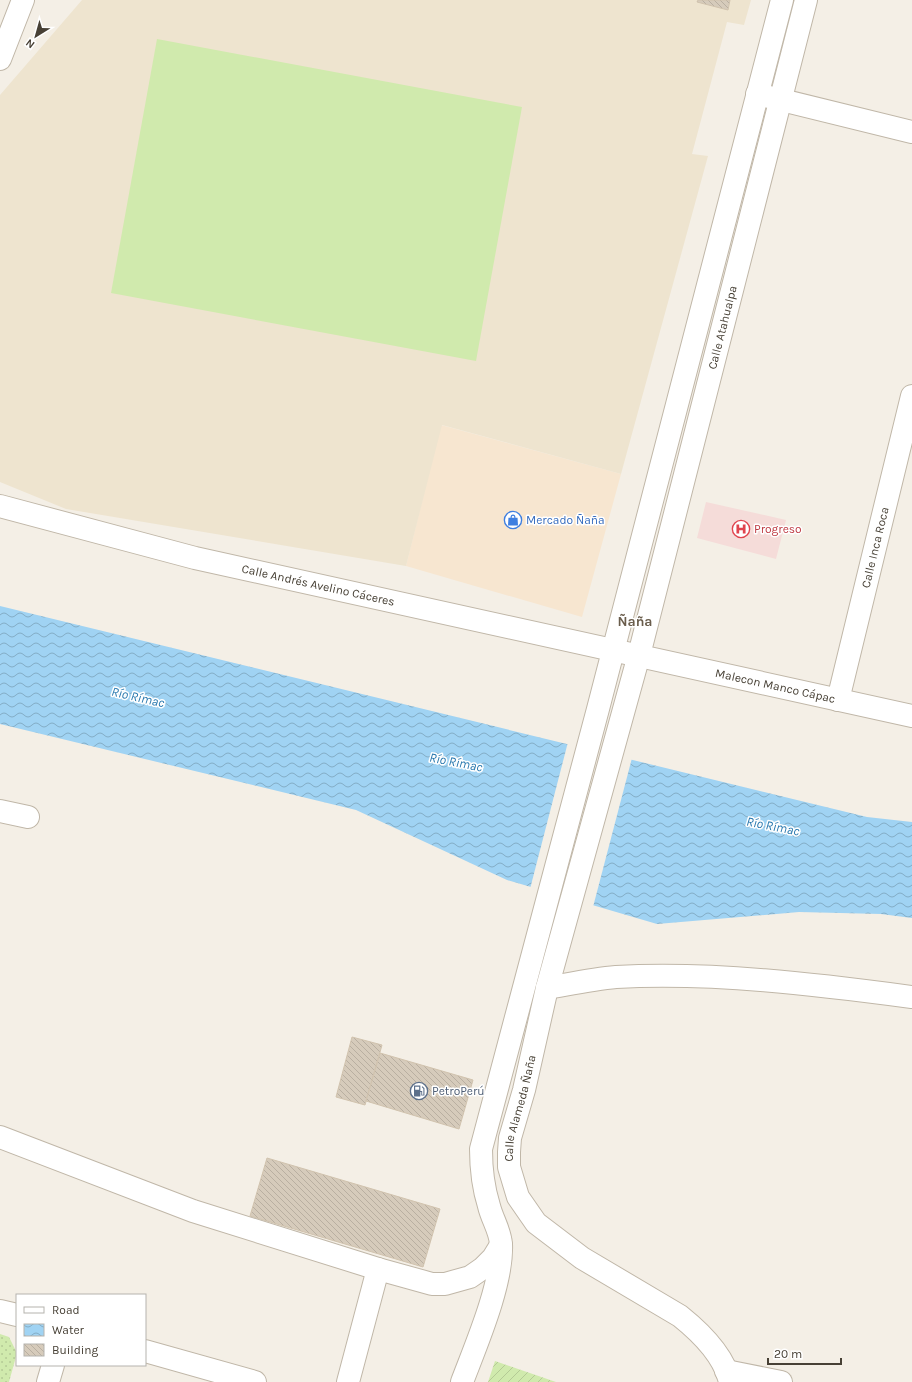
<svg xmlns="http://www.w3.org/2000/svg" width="912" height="1382" viewBox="0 0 912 1382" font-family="Karla,sans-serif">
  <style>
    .commercial { fill: #f7e6d0 }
    .education { fill: #eee4cf }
    .medical { fill: #f5dcd9 }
    .grass { fill: url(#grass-dots) }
    .garden { fill: url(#garden-furrows) }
    .pitch { fill: #d0eaad }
    .water { fill: url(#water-waves) }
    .pier { fill: #f4efe6 }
    .building { fill: url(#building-back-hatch); stroke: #d1c3ae }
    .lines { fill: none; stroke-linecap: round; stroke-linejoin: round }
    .minor-casing { stroke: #c0b7a8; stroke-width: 24 }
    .tertiary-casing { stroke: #c0b7a8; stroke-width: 24 }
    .minor { stroke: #fff; stroke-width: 22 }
    .tertiary { stroke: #fff; stroke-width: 22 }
    .labels { text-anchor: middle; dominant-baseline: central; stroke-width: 3; stroke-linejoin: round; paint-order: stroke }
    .street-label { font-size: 12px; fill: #474035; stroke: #fff }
    .shop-label { font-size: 12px; fill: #366cbe; stroke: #fff; text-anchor: start }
    .health-label { font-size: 12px; fill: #be3a42; stroke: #fff; text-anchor: start }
    .service-label { font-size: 12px; fill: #4e5e75; stroke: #fff; text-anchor: start }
    .water-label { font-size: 13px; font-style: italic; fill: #2979af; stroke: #fff }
    .quarter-label { font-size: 14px; font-weight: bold; fill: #6a5d4c; stroke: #fff }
  </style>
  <defs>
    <pattern id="grass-dots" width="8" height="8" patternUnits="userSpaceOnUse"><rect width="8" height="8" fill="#d0eaad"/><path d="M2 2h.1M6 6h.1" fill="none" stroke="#b4ca95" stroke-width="1.8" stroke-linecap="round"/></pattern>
    <pattern id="garden-furrows" width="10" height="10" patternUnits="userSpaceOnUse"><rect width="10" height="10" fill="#d0eaad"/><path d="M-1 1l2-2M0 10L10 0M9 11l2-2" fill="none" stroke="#b4ca95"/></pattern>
    <pattern id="water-waves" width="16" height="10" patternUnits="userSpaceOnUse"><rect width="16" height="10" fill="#a0d3f3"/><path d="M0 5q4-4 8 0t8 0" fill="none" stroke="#84adc6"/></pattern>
    <pattern id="building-back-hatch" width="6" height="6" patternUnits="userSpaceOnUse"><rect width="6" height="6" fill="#d6cbbb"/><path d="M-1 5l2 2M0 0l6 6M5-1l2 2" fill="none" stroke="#b9afa1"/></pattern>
  </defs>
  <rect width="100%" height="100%" fill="#f4efe6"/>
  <polygon class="commercial" points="441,425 621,474 582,617 406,566"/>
  <polygon class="education" points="82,0 751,0 744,25 727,22 692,154 708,156 621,474 442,425 406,566 66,509 0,482 0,95"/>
  <polygon class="medical" points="706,502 786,520 776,559 697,538"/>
  <polygon class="grass" points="0,1334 9,1337 17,1353 9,1382 0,1382"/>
  <polygon class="garden" points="495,1361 556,1382 488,1382"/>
  <polygon class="pitch" points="157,39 522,107 476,361 111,293"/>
  <polygon class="water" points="0,606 867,817 912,822 912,918 881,914 799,912 657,924 507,880 356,810 0,724"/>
  <polygon class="pier" points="568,742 632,758 593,907 530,889"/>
  <g class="building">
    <polygon points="698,0 730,0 728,10 697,2"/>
    <polygon points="352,1037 382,1045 365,1105 336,1097"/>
    <polygon points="380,1053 473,1080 459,1129 366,1101"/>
    <polygon points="267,1158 440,1209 423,1267 250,1216"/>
  </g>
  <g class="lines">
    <defs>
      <g id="minor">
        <polyline points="0,59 23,0"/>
        <polyline points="757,94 912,132"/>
        <path id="s1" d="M0,506L195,558L912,716"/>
        <path id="s2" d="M838,700L912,396"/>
        <polyline points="0,811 28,817"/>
        <path d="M547,988C570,984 593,979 616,977C715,972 814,984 912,997"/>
        <polyline points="0,1137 193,1211 378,1269 432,1284 445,1284 470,1277 483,1268 493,1258 501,1245"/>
        <polyline points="0,1311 17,1315"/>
        <polyline points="145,1351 255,1382"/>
        <polyline points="726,1371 781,1382"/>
        <polyline points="48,1382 53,1365"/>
        <polyline points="348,1382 378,1269"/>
      </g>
      <g id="tertiary">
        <path d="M462,1382C476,1345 503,1283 501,1244C500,1230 492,1219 489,1206C483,1187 481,1168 481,1149L598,709L782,0"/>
        <path id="s3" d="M730,1382C724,1355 700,1332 680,1316L582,1258L536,1223L518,1197L509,1167V1152L510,1138L524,1090L547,988L639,655L806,0"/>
      </g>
    </defs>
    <use href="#minor" class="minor-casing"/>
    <use href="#tertiary" class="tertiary-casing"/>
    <use href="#minor" class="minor"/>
    <use href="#tertiary" class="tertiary"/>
  </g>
  <defs>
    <symbol id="shop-ring" viewBox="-11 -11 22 22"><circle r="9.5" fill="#fff" stroke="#3f7fe0" stroke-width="1.5"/><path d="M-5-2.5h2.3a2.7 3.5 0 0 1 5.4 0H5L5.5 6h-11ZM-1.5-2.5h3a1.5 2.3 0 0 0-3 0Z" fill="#3f7fe0"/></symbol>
    <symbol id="hospital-ring" viewBox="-11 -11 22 22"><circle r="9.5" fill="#fff" stroke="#e0444e" stroke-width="1.5"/><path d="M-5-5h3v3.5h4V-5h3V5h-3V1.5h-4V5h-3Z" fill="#e0444e"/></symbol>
    <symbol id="fuel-ring" viewBox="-11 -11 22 22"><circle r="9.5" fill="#fff" stroke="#5c6f8a" stroke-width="1.5"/><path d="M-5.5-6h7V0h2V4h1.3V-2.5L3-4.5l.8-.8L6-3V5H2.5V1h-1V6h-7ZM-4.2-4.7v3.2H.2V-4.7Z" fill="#5c6f8a"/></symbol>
  </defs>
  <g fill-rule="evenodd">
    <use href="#shop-ring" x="503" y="510" width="20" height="20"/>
    <use href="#hospital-ring" x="731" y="519" width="20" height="20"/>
    <use href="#fuel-ring" x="409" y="1081" width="20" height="20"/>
  </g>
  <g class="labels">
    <g class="street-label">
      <text stroke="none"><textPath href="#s3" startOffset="1186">Calle Atahualpa</textPath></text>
      <text stroke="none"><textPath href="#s2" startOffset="157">Calle Inca Roca</textPath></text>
      <text stroke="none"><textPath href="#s1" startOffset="328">Calle Andrés Avelino Cáceres</textPath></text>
      <text stroke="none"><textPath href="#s1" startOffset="796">Malecon Manco Cápac</textPath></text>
      <text stroke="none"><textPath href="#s3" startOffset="379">Calle Alameda Ñaña</textPath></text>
    </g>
    <g class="shop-label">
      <text x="526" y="520">Mercado Ñaña</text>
    </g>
    <g class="health-label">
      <text x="754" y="529">Progreso</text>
    </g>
    <g class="service-label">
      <text x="432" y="1091">PetroPerú</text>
    </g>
    <g class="water-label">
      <text transform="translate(138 697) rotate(13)">Río Rímac</text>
      <text transform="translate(456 762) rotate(11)">Río Rímac</text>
      <text transform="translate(773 826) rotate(11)">Río Rímac</text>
    </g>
    <g class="quarter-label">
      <text x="635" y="621">Ñaña</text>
    </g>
  </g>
  <rect x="16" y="1294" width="130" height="72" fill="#ffffff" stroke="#b5b3ae"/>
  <rect x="24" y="1307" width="20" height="6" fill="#ffffff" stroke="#b5b3ae"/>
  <text x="52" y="1314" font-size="12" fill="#474035">Road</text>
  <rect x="24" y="1324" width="20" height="12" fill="url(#water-waves)" stroke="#b5b3ae"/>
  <text x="52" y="1334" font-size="12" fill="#474035">Water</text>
  <rect x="24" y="1344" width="20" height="12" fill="url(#building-back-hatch)" stroke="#b5b3ae"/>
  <text x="52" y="1354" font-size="12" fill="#474035">Building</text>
  <g transform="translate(36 36) rotate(217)" stroke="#ffffff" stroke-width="3" paint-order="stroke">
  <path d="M0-3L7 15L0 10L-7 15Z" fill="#474035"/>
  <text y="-6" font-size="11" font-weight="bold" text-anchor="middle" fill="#474035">N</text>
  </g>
  <path d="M768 1358v6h73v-6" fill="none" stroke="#474035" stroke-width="2"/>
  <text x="774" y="1358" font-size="12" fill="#474035" stroke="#ffffff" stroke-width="3" paint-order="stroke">20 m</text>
</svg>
